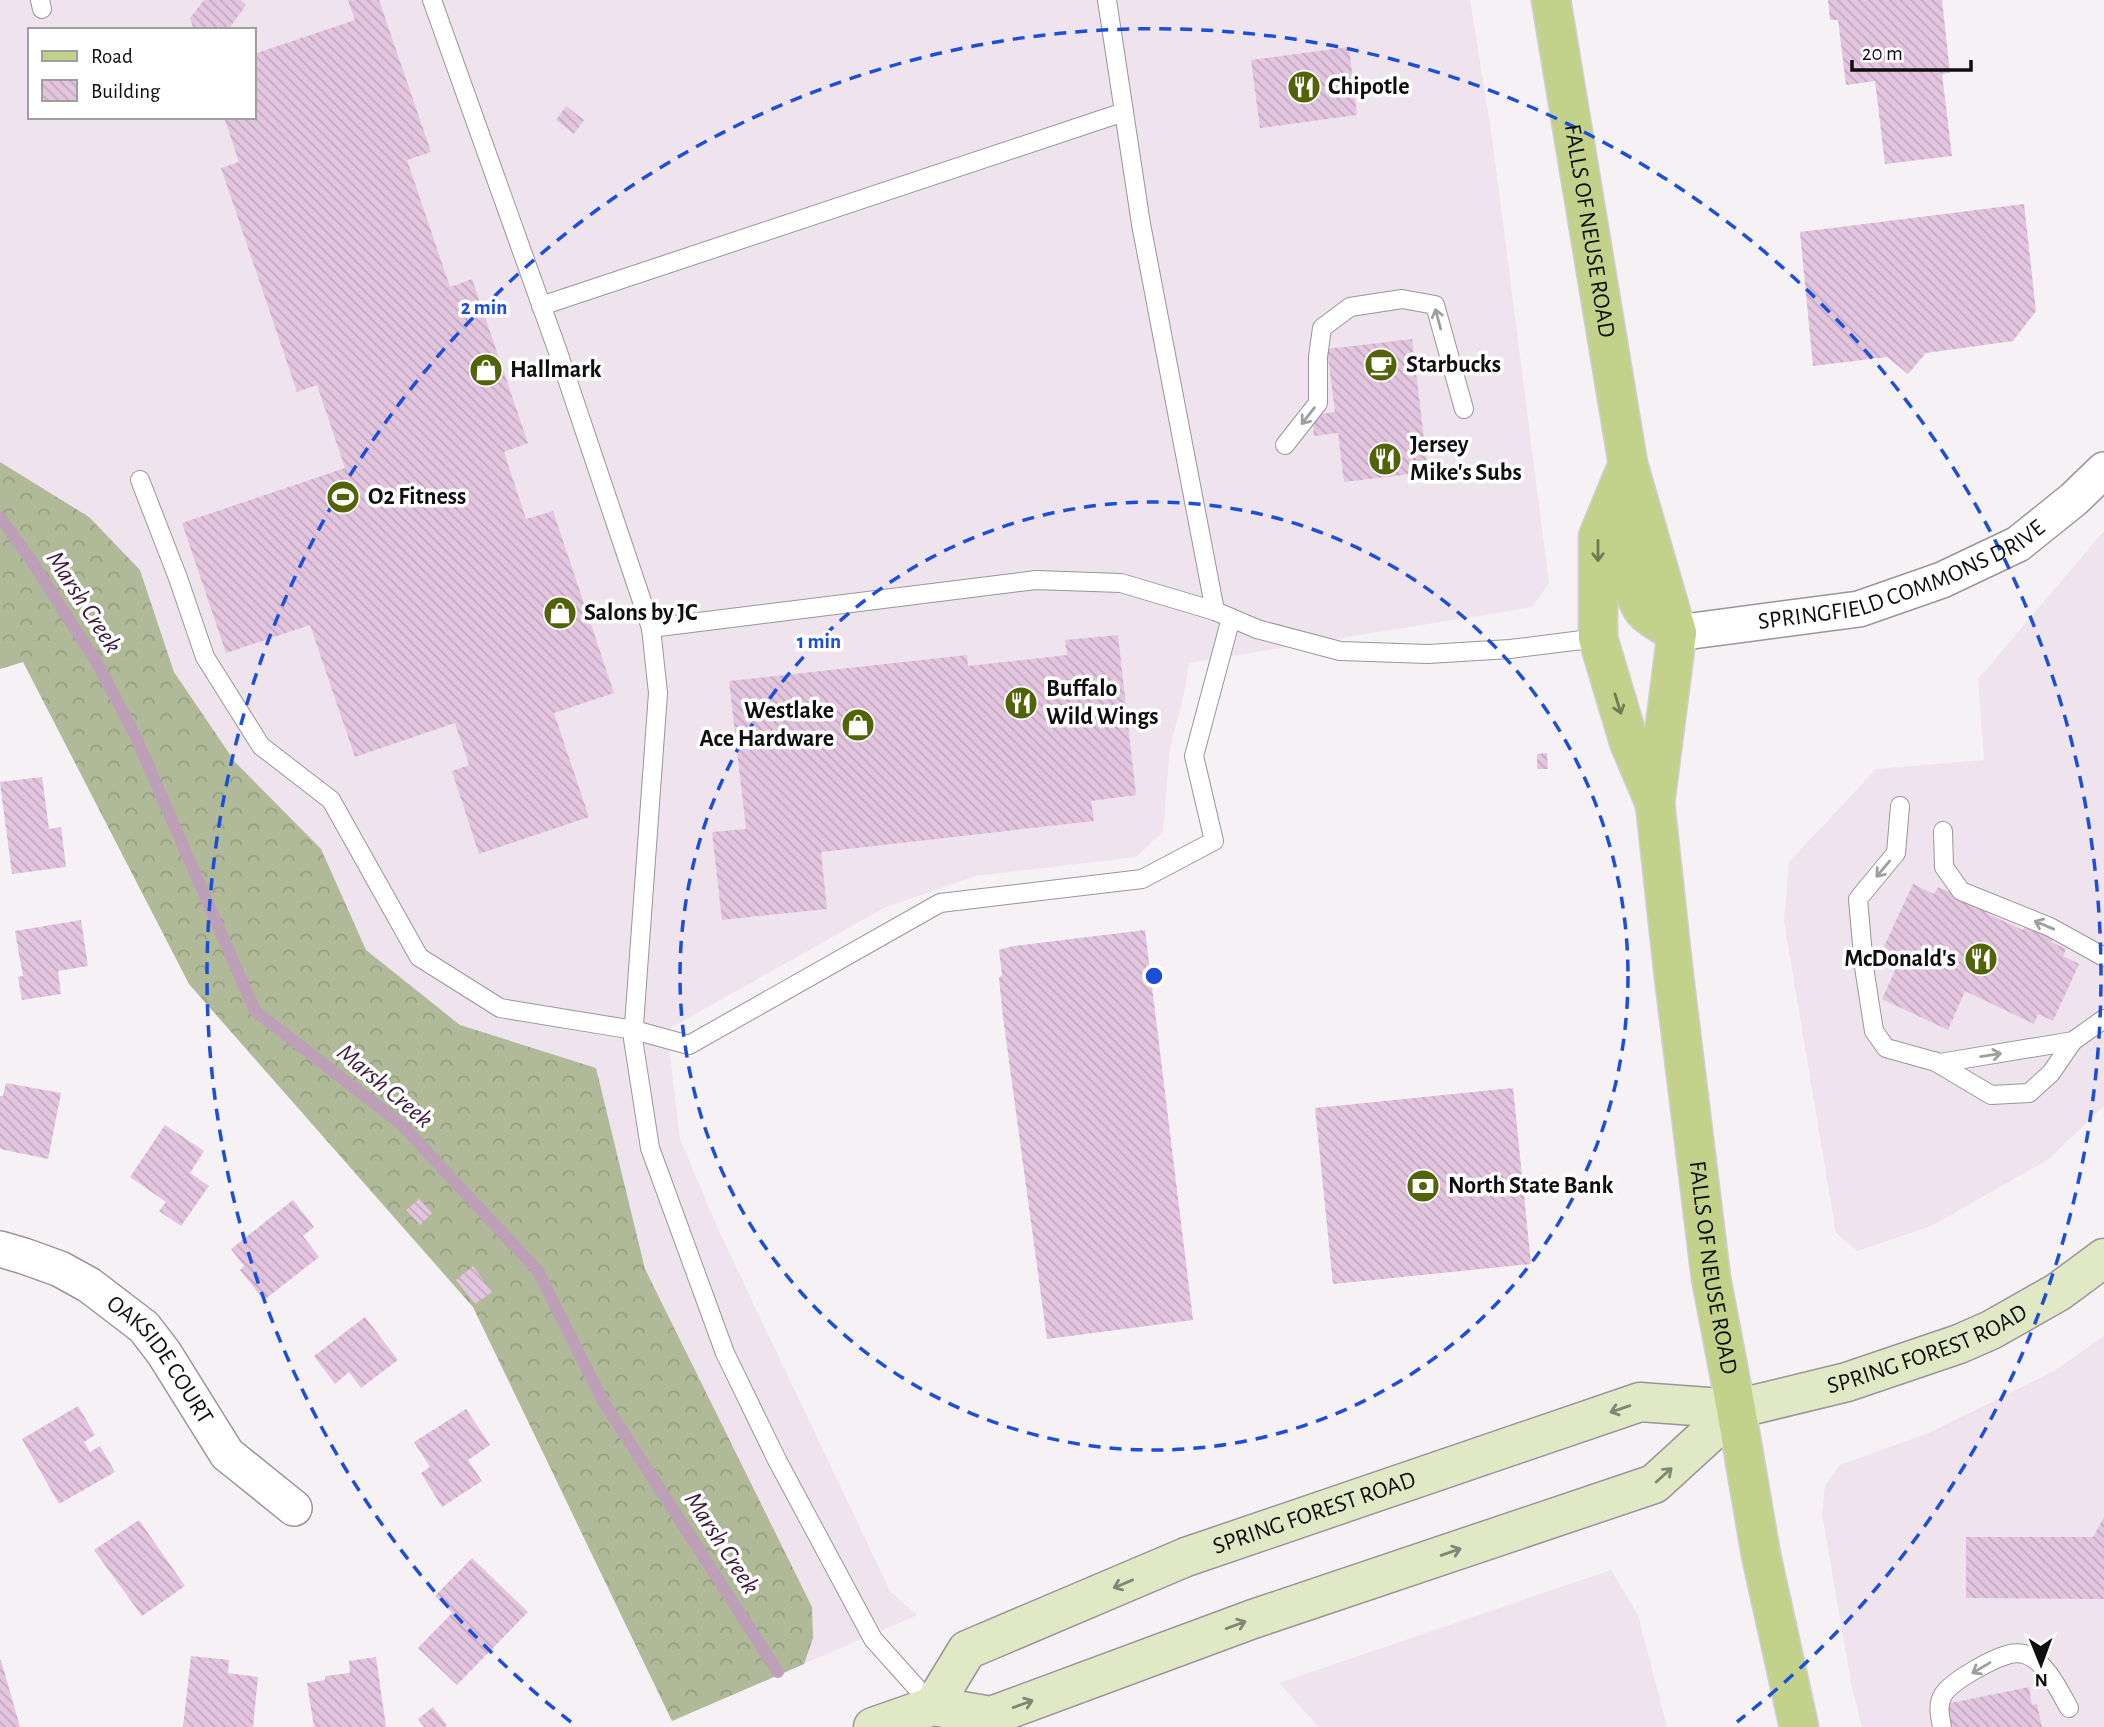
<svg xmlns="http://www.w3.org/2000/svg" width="2104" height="1727" viewBox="0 0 2104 1727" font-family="'Alegreya Sans',sans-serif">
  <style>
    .built { fill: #efe4ed; fill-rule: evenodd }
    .forest { fill: url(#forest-crowns) }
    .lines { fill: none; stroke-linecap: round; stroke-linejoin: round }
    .stream { stroke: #bd9fb8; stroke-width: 12 }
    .building { fill: url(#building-back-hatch) }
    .lane-casing { stroke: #999598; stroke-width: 20 }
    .street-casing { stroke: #999598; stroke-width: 38 }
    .secondary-casing { stroke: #999598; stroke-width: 41 }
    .primary-casing { stroke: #cfcfcf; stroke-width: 41 }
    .lane { stroke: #fff; stroke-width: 18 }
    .street { stroke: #fff; stroke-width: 35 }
    .secondary { stroke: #e1e8c5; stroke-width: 38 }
    .primary { stroke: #c2d28b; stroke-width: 38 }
    .oneway { stroke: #9f9f9f }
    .oneway2 { stroke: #727a54 }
    .oneway3 { stroke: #838674 }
    .ring { fill: none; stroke: #1d4ed8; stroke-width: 3.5; stroke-dasharray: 12 9 }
    .labels { text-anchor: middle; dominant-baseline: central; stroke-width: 7; stroke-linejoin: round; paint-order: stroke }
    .poi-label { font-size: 24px; font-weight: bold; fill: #100e10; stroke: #fff; text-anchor: start }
    .street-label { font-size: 24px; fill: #100e10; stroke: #fff }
    .water-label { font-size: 26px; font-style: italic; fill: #411a3d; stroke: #fff }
    .centre { fill: #1d4ed8; stroke: #fff; stroke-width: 3.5 }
    .ring-label { font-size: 21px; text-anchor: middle; font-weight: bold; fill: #1d4ed8; stroke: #fff; stroke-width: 7; stroke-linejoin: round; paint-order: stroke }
  </style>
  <defs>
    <pattern id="forest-crowns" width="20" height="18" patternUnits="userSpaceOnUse" patternTransform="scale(1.75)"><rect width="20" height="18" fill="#b0ba98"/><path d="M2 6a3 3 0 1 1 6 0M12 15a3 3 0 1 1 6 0" fill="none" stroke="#969f82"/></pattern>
    <pattern id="building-back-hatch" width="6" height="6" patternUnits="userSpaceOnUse" patternTransform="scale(1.75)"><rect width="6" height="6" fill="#e3c5df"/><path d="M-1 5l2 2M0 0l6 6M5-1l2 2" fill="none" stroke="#c2a8be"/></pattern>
  </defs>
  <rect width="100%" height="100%" fill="#f5f1f5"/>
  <g class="built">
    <path d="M0,0H1470L1492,137L1549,583L1532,607L1189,663L1184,694L1170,747L1163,832L1136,857L975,876L884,908L667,1030L680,1139L719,1231L890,1591L917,1615L672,1721L473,1307L189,984L0,604ZM30,30H254V117H30Z"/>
    <polygon points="2104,531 2104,1106 2049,1159 1931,1226 1857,1251 1836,1233 1784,921 1789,862 1876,769 1984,760 1978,679"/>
    <polygon points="2104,1336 2104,1727 1862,1727 1852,1688 1822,1514 1825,1485 1840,1465 1929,1433 2054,1371"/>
    <polygon points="1611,1570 1638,1615 1667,1727 1319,1727 1279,1683"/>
  </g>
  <polygon class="forest" points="0,462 89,517 140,570 174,672 235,762 321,849 366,950 460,1025 596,1068 645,1269 812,1607 813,1638 804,1664 672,1721 473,1307 189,984 23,662 0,669"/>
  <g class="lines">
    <polyline class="stream" points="0,517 31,560 97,663 135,735 255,1011 401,1124 538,1271 603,1401 778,1672"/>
  </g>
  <g class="building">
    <polygon points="204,0 240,0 246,5 228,30 194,30 190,18"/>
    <polygon points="348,0 379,0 431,152 407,160 450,287 472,279 528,443 504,452 526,519 553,511 614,693 554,713 589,817 479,854 452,771 469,765 455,723 355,757 310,625 226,653 182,523 345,468 317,385 297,392 221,168 239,162 224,117 254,117 254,54 355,20"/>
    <polygon points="1828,0 1942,0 1950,73 1942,74 1952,156 1885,164 1875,81 1846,85 1838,20 1830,20"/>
    <polygon points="1349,47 1357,115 1260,128 1251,60"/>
    <polygon points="566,106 584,120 574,134 556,120"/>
    <polygon points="2024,204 2036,311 2013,341 1926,353 1908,374 1887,357 1813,366 1800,232"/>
    <polygon points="1412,339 1428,472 1344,482 1338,433 1314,436 1312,415 1335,412 1327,349"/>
    <polygon points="1118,635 1136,795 1091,801 1094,821 821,852 827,909 722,920 712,832 746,829 729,681 967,655 968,666 1067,655 1065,640"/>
    <polygon points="1547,753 1548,769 1537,769 1537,754"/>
    <polygon points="42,777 49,829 61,827 66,867 12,874 0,782"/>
    <polygon points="1913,884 1934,894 1938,887 1987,909 1986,913 2023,930 2026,924 2054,937 2051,942 2066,949 2063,956 2079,964 2053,1021 2038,1014 2034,1024 1965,991 1948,1030 1882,999 1899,962 1881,953"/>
    <polygon points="81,920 88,966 58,971 61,994 22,1000 18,977 23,976 15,931"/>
    <polygon points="1145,930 1193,1320 1047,1339 1003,1017 999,978 1002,975 999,950 1013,946"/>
    <polygon points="6,1083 61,1093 48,1159 0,1149 0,1096 3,1096"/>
    <polygon points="1513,1088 1531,1264 1333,1284 1315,1108"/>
    <polygon points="165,1125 204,1151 190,1173 209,1186 181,1226 159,1211 166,1202 130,1177"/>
    <polygon points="419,1199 432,1213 420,1225 406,1210"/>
    <polygon points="293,1200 314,1227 303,1236 319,1257 264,1300 240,1270 244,1266 231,1249"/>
    <polygon points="473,1266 492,1292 475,1304 456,1280"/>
    <polygon points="365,1317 398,1360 361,1388 349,1372 335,1384 314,1356"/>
    <polygon points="78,1406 95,1435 84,1442 90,1452 100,1446 115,1472 59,1504 22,1439"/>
    <polygon points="466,1409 490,1445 468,1460 482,1481 442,1507 421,1473 430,1467 414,1442"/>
    <polygon points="2104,1517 2104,1599 1966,1598 1966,1537 2093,1537"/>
    <polygon points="139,1520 185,1586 142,1616 94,1550"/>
    <polygon points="472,1558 528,1612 457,1685 418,1648 452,1613 435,1596"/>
    <polygon points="191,1656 229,1660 228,1673 258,1677 253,1727 183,1727"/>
    <polygon points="376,1657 386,1727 314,1727 307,1683 325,1680 325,1676 350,1673 349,1661"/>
    <polygon points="0,1660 1,1660 20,1727 0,1727"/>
    <polygon points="2029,1687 2032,1705 2037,1704 2042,1727 1950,1727 1946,1704"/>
    <polygon points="433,1707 447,1725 445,1727 424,1727 418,1719"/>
  </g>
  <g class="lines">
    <defs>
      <g id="lane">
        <polyline points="40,0 42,9"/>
        <polyline points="432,0 558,352 651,628 1036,580 1121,583 1215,611 1257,629 1340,651 1428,654 1510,649 1598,638"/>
        <polyline points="1107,0 1141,224 1215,611"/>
        <polyline points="541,306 1124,112"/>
        <polyline points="1285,445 1318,403 1318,357 1322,328 1350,307 1402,299 1435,305 1464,409"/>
        <polyline points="140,480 178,578 205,657 261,746 331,800 419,957 500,1008 634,1030 689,1045 940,903 1142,879 1214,841 1194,756 1231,618"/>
        <polyline points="651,628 658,693 633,1039 650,1148 725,1353 777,1460 873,1639 933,1706"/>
        <polyline points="1900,806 1896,853 1858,899 1864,967 1874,1031 1886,1048 1940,1063 2073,1041 2104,1019"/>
        <polyline points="1943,831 1944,867 1961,891 2050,927 2104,957"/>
        <polyline points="1934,1061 1991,1095 2029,1093 2051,1073 2073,1041"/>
        <path d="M1942,1727C1940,1716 1937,1705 1943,1695C1951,1681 1992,1659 2007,1655C2012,1653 2019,1653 2024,1654C2045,1660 2059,1690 2069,1708"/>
      </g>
      <g id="street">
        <path id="s1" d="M1677,633L1859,609L1942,580L2018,544L2074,499L2104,470"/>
        <path id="s2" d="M0,1249L24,1256L60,1269L89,1285L144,1327L164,1353L227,1454L294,1508"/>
      </g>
      <g id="secondary">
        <path id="s3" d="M933,1706L967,1650L1186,1557L1640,1402L1736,1409L1847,1382L1959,1344L1991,1330L2058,1292L2104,1258"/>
        <polyline points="873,1727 933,1706 991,1716 1253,1619 1654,1484 1736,1409"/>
      </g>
      <g id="primary">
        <path id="s4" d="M1551,0L1628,464L1677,633L1655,803L1674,977L1711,1278L1736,1409L1761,1555L1799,1727"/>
        <polyline points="1628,464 1598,537 1598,638 1629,742 1654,801"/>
        <path d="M1631,529C1632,552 1629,593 1644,611C1652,620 1667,627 1677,633"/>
      </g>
    </defs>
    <use href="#lane" class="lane-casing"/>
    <use href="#street" class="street-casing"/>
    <use href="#secondary" class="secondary-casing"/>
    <use href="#primary" class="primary-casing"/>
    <use href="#lane" class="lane"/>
    <use href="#street" class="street"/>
    <use href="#secondary" class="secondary"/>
    <use href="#primary" class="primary"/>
  </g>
  <defs><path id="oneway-shaft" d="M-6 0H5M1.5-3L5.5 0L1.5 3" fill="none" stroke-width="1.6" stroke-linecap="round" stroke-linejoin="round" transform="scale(1.75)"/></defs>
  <g class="oneway">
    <use href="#oneway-shaft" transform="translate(1438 319) rotate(-105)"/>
    <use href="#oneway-shaft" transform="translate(1308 416) rotate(128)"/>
    <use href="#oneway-shaft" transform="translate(1883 869) rotate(130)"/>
    <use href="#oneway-shaft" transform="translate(2044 925) rotate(-157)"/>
    <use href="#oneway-shaft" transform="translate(1991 1055) rotate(-9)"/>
    <use href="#oneway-shaft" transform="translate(1981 1668) rotate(149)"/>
  </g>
  <g class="oneway2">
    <use href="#oneway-shaft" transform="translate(1598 551) rotate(90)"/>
    <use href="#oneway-shaft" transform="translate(1618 704) rotate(73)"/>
  </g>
  <g class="oneway3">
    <use href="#oneway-shaft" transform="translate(1620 1409) rotate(161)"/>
    <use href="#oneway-shaft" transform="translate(1664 1475) rotate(-42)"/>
    <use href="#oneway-shaft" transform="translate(1451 1552) rotate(-19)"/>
    <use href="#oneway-shaft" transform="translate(1123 1584) rotate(157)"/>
    <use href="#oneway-shaft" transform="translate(1236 1625) rotate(-20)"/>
    <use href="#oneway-shaft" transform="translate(1023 1704) rotate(-20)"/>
  </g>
  <g class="ring">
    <circle cx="1154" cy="976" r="474"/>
    <path d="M571 1722A947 947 0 1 1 1737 1722"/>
  </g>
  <defs>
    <symbol id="restaurant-disc" viewBox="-11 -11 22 22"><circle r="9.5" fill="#52630a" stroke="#fff"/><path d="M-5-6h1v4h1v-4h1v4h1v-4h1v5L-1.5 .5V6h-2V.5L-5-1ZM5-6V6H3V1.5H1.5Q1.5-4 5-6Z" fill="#fff"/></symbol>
    <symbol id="cafe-disc" viewBox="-11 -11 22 22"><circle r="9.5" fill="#52630a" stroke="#fff"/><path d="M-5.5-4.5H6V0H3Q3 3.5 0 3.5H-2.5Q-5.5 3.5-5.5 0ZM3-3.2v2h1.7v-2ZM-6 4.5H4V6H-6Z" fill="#fff"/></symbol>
    <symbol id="shop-disc" viewBox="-11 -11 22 22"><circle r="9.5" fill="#52630a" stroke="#fff"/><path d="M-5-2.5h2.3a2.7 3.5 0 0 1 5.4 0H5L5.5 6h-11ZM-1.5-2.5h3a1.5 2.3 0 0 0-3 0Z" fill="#fff"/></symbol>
    <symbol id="stadium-disc" viewBox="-11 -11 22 22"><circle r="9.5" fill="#52630a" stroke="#fff"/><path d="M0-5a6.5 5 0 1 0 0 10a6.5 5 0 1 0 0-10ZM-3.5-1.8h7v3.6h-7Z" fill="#fff"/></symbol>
    <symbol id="bank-disc" viewBox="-11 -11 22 22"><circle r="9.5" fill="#52630a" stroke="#fff"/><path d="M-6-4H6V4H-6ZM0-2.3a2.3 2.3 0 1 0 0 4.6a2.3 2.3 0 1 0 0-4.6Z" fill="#fff"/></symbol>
  </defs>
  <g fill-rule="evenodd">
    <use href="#restaurant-disc" x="1285" y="68" width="38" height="38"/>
    <use href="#cafe-disc" x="1362" y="346" width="38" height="38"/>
    <use href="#shop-disc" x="467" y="351" width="38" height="38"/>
    <use href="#restaurant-disc" x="1366" y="440" width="38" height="38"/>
    <use href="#stadium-disc" x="324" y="478" width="38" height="38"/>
    <use href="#shop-disc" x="541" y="594" width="38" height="38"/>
    <use href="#restaurant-disc" x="1002" y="684" width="38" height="38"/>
    <use href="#shop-disc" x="839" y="706" width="38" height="38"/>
    <use href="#restaurant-disc" x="1962" y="940" width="38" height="38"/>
    <use href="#bank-disc" x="1404" y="1167" width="38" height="38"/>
  </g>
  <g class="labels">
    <g class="poi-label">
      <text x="1328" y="87">Chipotle</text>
      <text x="1406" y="365">Starbucks</text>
      <text x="510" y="370">Hallmark</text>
      <text x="1410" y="445">Jersey<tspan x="1410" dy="28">Mike's Subs</tspan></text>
      <text x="368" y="497">O2 Fitness</text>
      <text x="584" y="613">Salons by JC</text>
      <text x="1046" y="689">Buffalo<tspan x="1046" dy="28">Wild Wings</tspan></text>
      <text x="834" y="711" text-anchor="end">Westlake<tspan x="834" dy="28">Ace Hardware</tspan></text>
      <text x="1956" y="959" text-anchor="end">McDonald's</text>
      <text x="1448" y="1186">North State Bank</text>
    </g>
    <g class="street-label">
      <text stroke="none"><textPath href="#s4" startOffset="234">FALLS OF NEUSE ROAD</textPath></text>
      <text stroke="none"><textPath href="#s1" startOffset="234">SPRINGFIELD COMMONS DRIVE</textPath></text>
      <text stroke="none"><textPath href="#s4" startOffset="1286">FALLS OF NEUSE ROAD</textPath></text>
      <text stroke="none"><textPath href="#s3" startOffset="1080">SPRING FOREST ROAD</textPath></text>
      <text stroke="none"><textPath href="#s2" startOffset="201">OAKSIDE COURT</textPath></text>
      <text stroke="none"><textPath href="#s3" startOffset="439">SPRING FOREST ROAD</textPath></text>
    </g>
    <g class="water-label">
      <text transform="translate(84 602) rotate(57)">Marsh Creek</text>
      <text transform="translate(385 1086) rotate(40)">Marsh Creek</text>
      <text transform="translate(722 1543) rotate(57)">Marsh Creek</text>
    </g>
  </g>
  <circle cx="1154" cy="976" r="10" class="centre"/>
  <g class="ring-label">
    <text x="484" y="314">2 min</text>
    <text x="819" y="648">1 min</text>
  </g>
  <rect x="28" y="28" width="228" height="91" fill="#ffffff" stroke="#9f9f9f" stroke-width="2"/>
  <rect x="42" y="51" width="35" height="10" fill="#c2d28b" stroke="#9f9f9f" stroke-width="2"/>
  <text x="91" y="63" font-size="21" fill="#100e10">Road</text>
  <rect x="42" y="80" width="35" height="21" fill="url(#building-back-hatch)" stroke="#9f9f9f" stroke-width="2"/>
  <text x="91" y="98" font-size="21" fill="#100e10">Building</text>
  <g transform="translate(2041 1664) rotate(179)" stroke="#ffffff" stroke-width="5" paint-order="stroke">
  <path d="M0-5L12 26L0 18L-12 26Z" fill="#100e10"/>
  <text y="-10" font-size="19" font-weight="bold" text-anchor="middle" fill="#100e10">N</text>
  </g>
  <path d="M1852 60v10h119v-10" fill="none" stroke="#100e10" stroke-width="3.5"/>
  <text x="1862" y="60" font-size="21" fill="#100e10" stroke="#ffffff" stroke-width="5" paint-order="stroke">20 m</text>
</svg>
